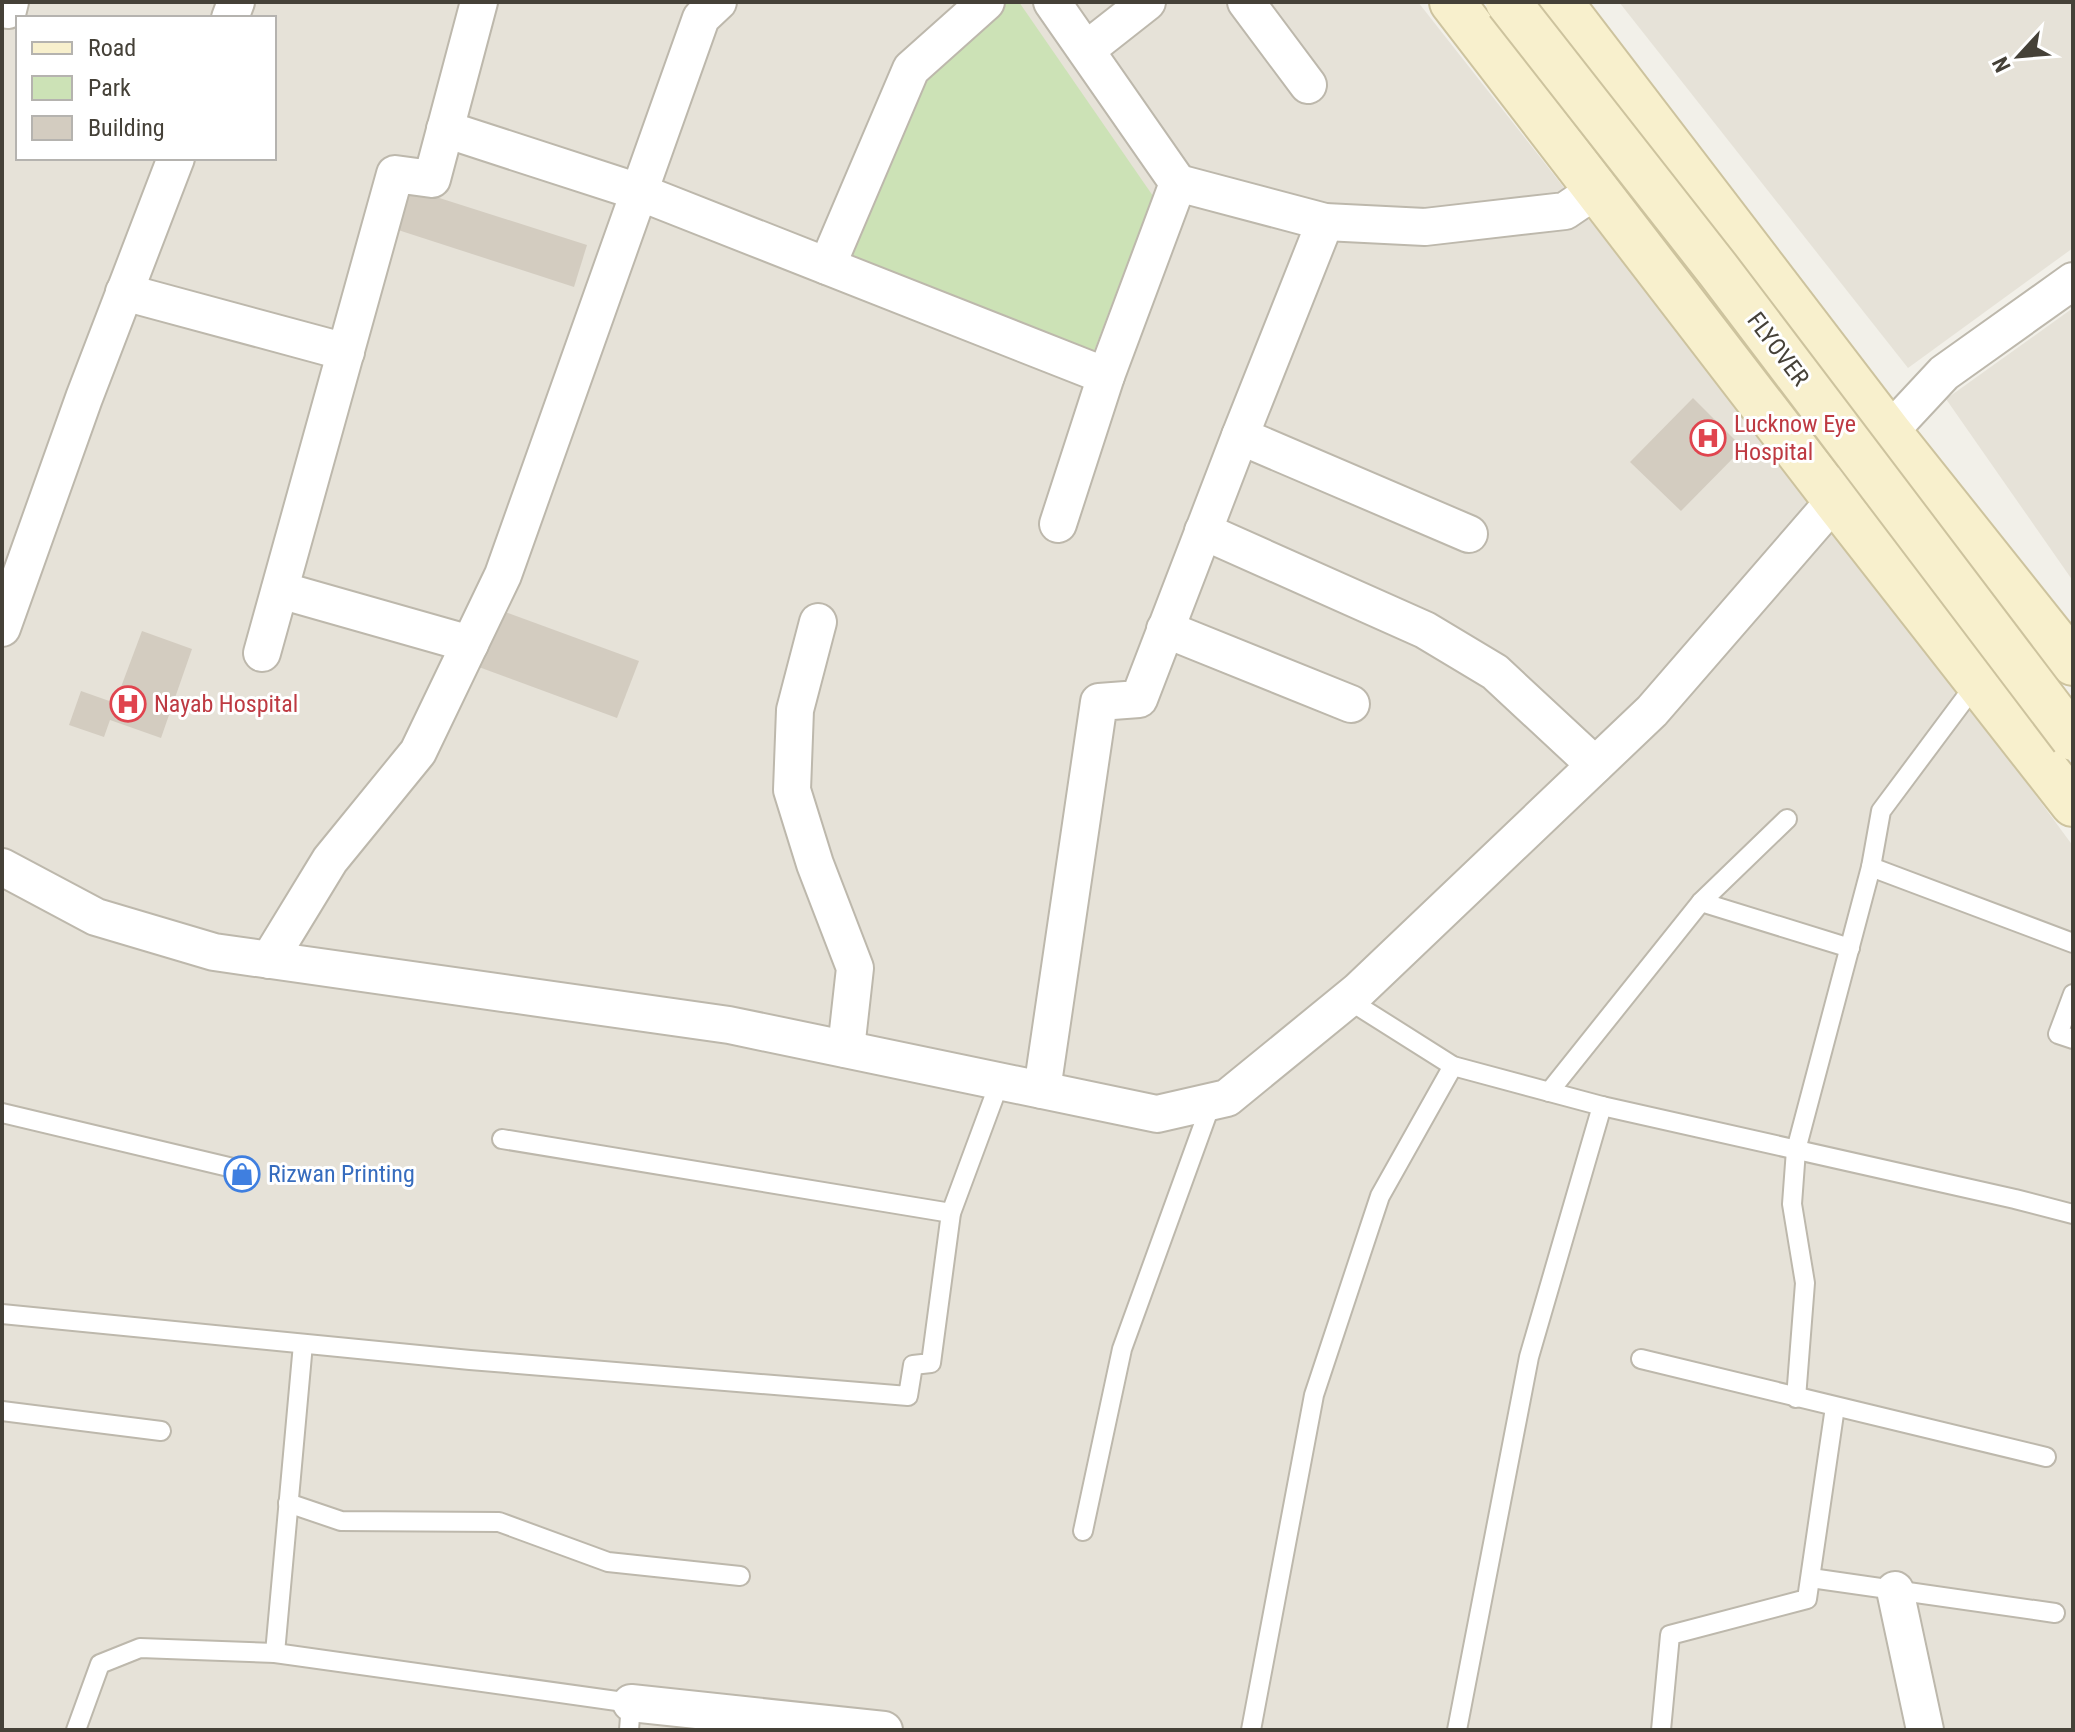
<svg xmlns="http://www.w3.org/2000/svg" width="2075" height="1732" viewBox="0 0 2075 1732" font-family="'Roboto Condensed',sans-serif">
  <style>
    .residential { fill: #e6e2d8; fill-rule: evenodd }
    .green { fill: #cce2b6 }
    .building { fill: #d3ccc0 }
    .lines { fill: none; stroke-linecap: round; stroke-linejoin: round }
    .lane-casing { stroke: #bdb8ac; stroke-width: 22 }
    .street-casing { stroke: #bdb8ac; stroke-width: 40 }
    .secondary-casing { stroke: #cdc39e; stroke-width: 48 }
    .lane { stroke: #fff; stroke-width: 18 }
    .street { stroke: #fff; stroke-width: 36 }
    .secondary { stroke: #f8f0cd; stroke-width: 44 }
    .secondary-bridge-casing { stroke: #cdc39e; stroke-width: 48; stroke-linecap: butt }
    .secondary-bridge { stroke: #f8f0cd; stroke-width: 44 }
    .labels { text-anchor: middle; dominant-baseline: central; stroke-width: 6; stroke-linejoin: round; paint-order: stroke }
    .street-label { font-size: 24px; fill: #454138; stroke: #fff }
    .health-label { font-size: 24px; fill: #be3a42; stroke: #fff; text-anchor: start }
    .shop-label { font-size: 24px; fill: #366cbe; stroke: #fff; text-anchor: start }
  </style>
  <rect width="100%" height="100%" fill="#f2f0e9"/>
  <g class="residential">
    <path d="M2,2H1418L1946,673L2073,846V1730H2ZM18,18H274V158H18Z"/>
    <polygon points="1619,2 2073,2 2073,248 1908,368"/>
    <polygon points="2073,308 2073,581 1946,399"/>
  </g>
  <polygon class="green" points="1001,2 1019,2 1153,196 1091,359 848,257 925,74"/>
  <g class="building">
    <polygon points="408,188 587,245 574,287 395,229"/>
    <polygon points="1693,398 1743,448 1681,511 1630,462"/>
    <polygon points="497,609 639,661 617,718 476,666"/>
    <polygon points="142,631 192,649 161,738 110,720 104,737 69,725 81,691 115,703"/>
  </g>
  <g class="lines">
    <defs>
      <g id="lane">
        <polyline points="1871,867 2073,943"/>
        <polyline points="1701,902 1850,948"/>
        <polyline points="2073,994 2058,1034 2073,1039"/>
        <polyline points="1347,999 1453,1066 1602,1106 2015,1199 2073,1214"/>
        <polyline points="1549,1092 1701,902 1787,819"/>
        <polyline points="2,1113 233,1168"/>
        <polyline points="502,1139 951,1213"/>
        <polyline points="2,1314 470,1360 908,1396 913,1365 931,1363 951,1213 1000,1081"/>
        <polyline points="303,1344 275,1653 631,1703 629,1730"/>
        <polyline points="1641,1359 2046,1457"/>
        <polyline points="1796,1398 1805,1283 1792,1204 1796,1150 1871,867 1881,811 1978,681"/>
        <polyline points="2,1411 161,1431"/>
        <polyline points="288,1503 341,1521 499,1522 608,1562 740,1576"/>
        <polyline points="1083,1531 1122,1349 1212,1101"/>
        <polyline points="1811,1578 2055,1613"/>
        <polyline points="76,1730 100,1664 140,1648 275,1653"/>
        <polyline points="1251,1730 1314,1395 1380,1196 1453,1066"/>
        <polyline points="1457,1730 1529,1357 1602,1106"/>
        <polyline points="1661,1730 1670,1635 1807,1599 1835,1407"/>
      </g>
      <g id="street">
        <polyline points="1052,2 1178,183 1106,376 1058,524"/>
        <polyline points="1246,2 1308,85"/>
        <polyline points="2,8 8,10 10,2"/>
        <polyline points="230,18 236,2"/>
        <polyline points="1086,50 1147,2"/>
        <polyline points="445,129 639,192 1106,376"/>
        <polyline points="1178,183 1325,222 1425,227 1565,211 1596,190"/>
        <polyline points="827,266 911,69 986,2"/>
        <polyline points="124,292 346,352"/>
        <polyline points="1240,436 1469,534"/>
        <polyline points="1203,531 1425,630 1495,672 1595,765"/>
        <polyline points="280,590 470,644"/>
        <polyline points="818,622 795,710 792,790 815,864 855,968 846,1049"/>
        <polyline points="2,628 84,398 176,158"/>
        <polyline points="1165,629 1351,704"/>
        <polyline points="262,653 395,174 432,179 479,2"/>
        <polyline points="2,867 96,917 214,952 729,1025 1157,1114 1227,1098 1358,991 1652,711 1835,500 1889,432 1944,373 2073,281"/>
        <polyline points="269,960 330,860 418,752 503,575 701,18 718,2"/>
        <polyline points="1042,1090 1099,702 1139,699 1240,436 1325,222"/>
        <polyline points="1895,1590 1925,1730"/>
        <polyline points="631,1703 884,1730"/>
      </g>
      <g id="secondary">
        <polyline points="1452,2 1835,500 2073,804"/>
        <polyline points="1560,2 1889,432 2073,663"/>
      </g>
    </defs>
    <use href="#lane" class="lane-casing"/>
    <use href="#street" class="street-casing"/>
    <use href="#secondary" class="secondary-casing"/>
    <use href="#lane" class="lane"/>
    <use href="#street" class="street"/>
    <use href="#secondary" class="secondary"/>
    <defs>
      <polyline id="secondary-bridge" points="1508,2 1719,271 2073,738"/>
    </defs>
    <use href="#secondary-bridge" class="secondary-bridge-casing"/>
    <use href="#secondary-bridge" class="secondary-bridge"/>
  </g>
  <defs>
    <symbol id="hospital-ring" viewBox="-11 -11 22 22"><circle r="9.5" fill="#fff" stroke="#e0444e" stroke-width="1.5"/><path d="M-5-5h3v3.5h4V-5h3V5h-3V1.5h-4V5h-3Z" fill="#e0444e"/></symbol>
    <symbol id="shop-ring" viewBox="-11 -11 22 22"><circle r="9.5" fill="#fff" stroke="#3f7fe0" stroke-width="1.5"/><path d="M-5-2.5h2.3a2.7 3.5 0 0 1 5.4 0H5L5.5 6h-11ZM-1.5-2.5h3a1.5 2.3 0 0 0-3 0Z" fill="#3f7fe0"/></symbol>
  </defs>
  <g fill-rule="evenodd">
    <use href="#hospital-ring" x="1688" y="418" width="40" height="40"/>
    <use href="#hospital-ring" x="108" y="684" width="40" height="40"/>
    <use href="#shop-ring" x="222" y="1154" width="40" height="40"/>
  </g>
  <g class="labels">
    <g class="street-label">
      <text transform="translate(1778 349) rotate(53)">FLYOVER</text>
    </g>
    <g class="health-label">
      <text x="1734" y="424">Lucknow Eye<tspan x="1734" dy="28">Hospital</tspan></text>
      <text x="154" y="704">Nayab Hospital</text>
    </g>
    <g class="shop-label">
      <text x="268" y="1174">Rizwan Printing</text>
    </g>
  </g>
  <rect width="2075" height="1732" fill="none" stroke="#454138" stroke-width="8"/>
  <rect x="16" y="16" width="260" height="144" fill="#ffffff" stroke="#b5b3af" stroke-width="2"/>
  <rect x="32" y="42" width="40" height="12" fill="#f8f0cd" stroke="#b5b3af" stroke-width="2"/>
  <text x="88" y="56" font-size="24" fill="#454138">Road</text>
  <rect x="32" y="76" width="40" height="24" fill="#cce2b6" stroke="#b5b3af" stroke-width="2"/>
  <text x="88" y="96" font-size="24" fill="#454138">Park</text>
  <rect x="32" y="116" width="40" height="24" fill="#d3ccc0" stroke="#b5b3af" stroke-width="2"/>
  <text x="88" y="136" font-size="24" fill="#454138">Building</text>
  <g transform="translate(2019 56) rotate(244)" stroke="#ffffff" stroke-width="6" paint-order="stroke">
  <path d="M0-6L14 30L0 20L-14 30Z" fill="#454138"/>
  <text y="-12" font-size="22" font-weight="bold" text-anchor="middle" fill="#454138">N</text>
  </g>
</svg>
